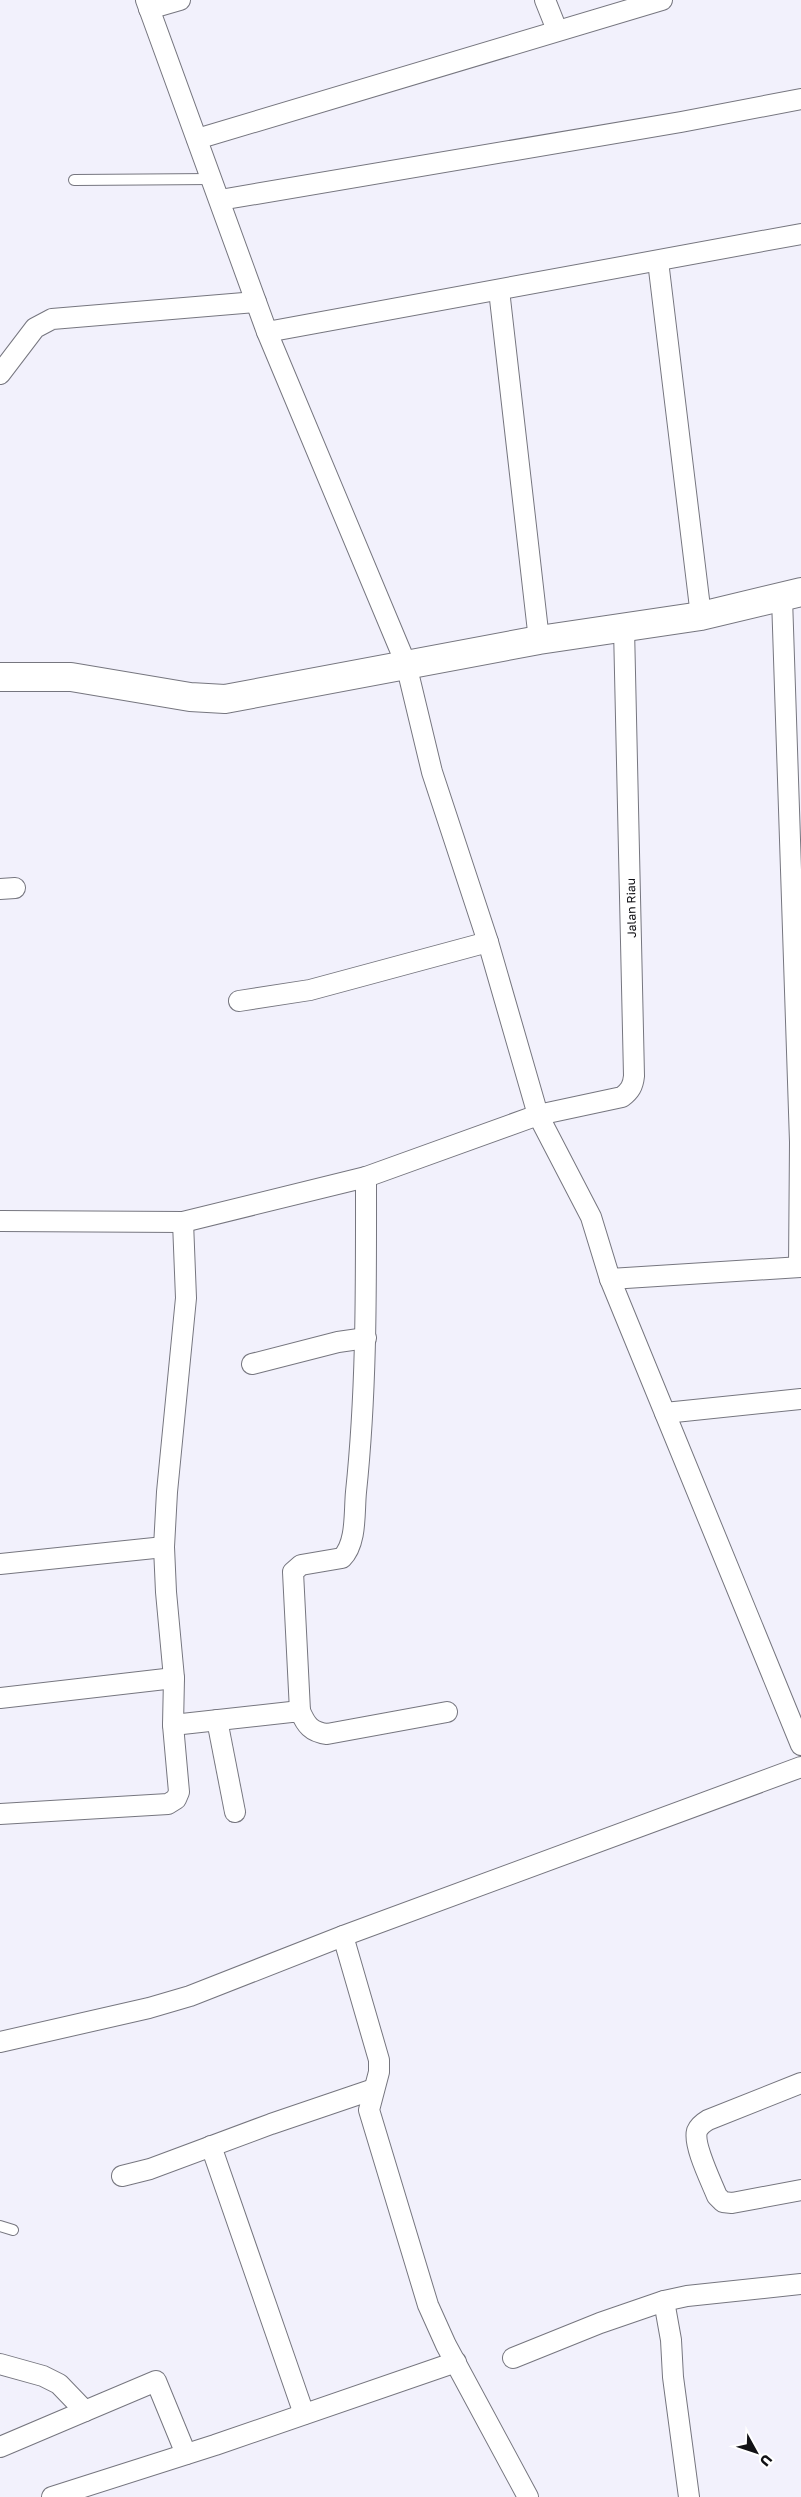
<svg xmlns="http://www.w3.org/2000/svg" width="801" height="2497" viewBox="0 0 801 2497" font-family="'Golos Text',sans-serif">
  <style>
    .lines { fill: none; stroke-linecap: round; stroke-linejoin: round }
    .lane-casing { stroke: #76767f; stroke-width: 12 }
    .street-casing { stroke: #76767f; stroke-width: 22 }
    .secondary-casing { stroke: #76767f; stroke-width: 30 }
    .lane { stroke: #fff; stroke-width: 10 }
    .street { stroke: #fff; stroke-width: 20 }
    .secondary { stroke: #fff; stroke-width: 28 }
    .labels { text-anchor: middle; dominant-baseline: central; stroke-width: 4; stroke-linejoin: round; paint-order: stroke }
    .street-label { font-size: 12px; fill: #111115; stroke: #fff }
  </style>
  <rect width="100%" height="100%" fill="#f2f1fc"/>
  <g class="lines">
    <defs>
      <g id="lane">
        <polyline points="74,180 212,179"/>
        <polyline points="0,2226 13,2230"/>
      </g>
      <g id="street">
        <polyline points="146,0 267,332 406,664 432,772 488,942 538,1115 591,1217 610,1279 801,1745"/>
        <polyline points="545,0 557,30"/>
        <polyline points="149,9 180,0"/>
        <polyline points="197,139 662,0"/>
        <polyline points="220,200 681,122 801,99"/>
        <polyline points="658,261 701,616"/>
        <polyline points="499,290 539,640"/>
        <polyline points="267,332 801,234"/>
        <polyline points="0,374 35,328 52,319 256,302"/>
        <polyline points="782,598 800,1142 799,1267"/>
        <polyline points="0,889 15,888"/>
        <polyline points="239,1001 310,990 488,942"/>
        <path d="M0,1221L183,1222L366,1177L538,1115L622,1097C630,1091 633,1086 634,1076L624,628"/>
        <polyline points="610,1279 801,1267"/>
        <polyline points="252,1364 338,1342 366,1338"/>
        <polyline points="665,1413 801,1399"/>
        <polyline points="0,1564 164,1547"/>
        <polyline points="0,1698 174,1678"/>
        <path d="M300,1711L293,1572L301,1565L342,1558C357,1543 354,1512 356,1492C367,1387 366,1283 366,1177"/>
        <polyline points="217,1720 235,1812"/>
        <path d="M173,1725L300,1711C306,1725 311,1732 327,1734L447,1712"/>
        <polyline points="0,1814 168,1804 176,1799 179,1792 173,1725 174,1678 166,1592 164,1547 167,1492 186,1298 183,1222"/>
        <polyline points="343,1936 379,2060 379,2072 369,2110 428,2305 446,2345 528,2497"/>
        <polyline points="0,2042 149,2008 190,1996 343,1936 801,1767"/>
        <path d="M801,2083L708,2120C703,2123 699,2126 697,2131C693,2145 711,2181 717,2196L723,2202L732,2203L801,2190"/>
        <polyline points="211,2146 304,2414"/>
        <polyline points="122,2176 150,2169 271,2124 374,2089"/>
        <polyline points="513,2358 600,2323 664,2301"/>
        <polyline points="0,2364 43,2376 59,2384 85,2411 156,2381 186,2454"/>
        <polyline points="0,2447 85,2411"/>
        <polyline points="52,2497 215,2445 456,2362"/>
        <polyline points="689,2497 673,2377 671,2340 664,2301 687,2296 801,2284"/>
      </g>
      <polyline id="secondary" points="0,677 71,677 190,697 225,699 539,640 701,616 801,592"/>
    </defs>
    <use href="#lane" class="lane-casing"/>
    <use href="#street" class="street-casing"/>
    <use href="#secondary" class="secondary-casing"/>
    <use href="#lane" class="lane"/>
    <use href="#street" class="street"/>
    <use href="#secondary" class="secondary"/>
  </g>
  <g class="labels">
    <g class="street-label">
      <text transform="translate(631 908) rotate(-91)">Jalan Riau</text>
    </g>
  </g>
  <g transform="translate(756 2452) rotate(130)" stroke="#ffffff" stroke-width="4" paint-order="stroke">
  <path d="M0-4L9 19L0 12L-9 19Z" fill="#111115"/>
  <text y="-8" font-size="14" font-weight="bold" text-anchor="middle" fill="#111115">U</text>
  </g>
</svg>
